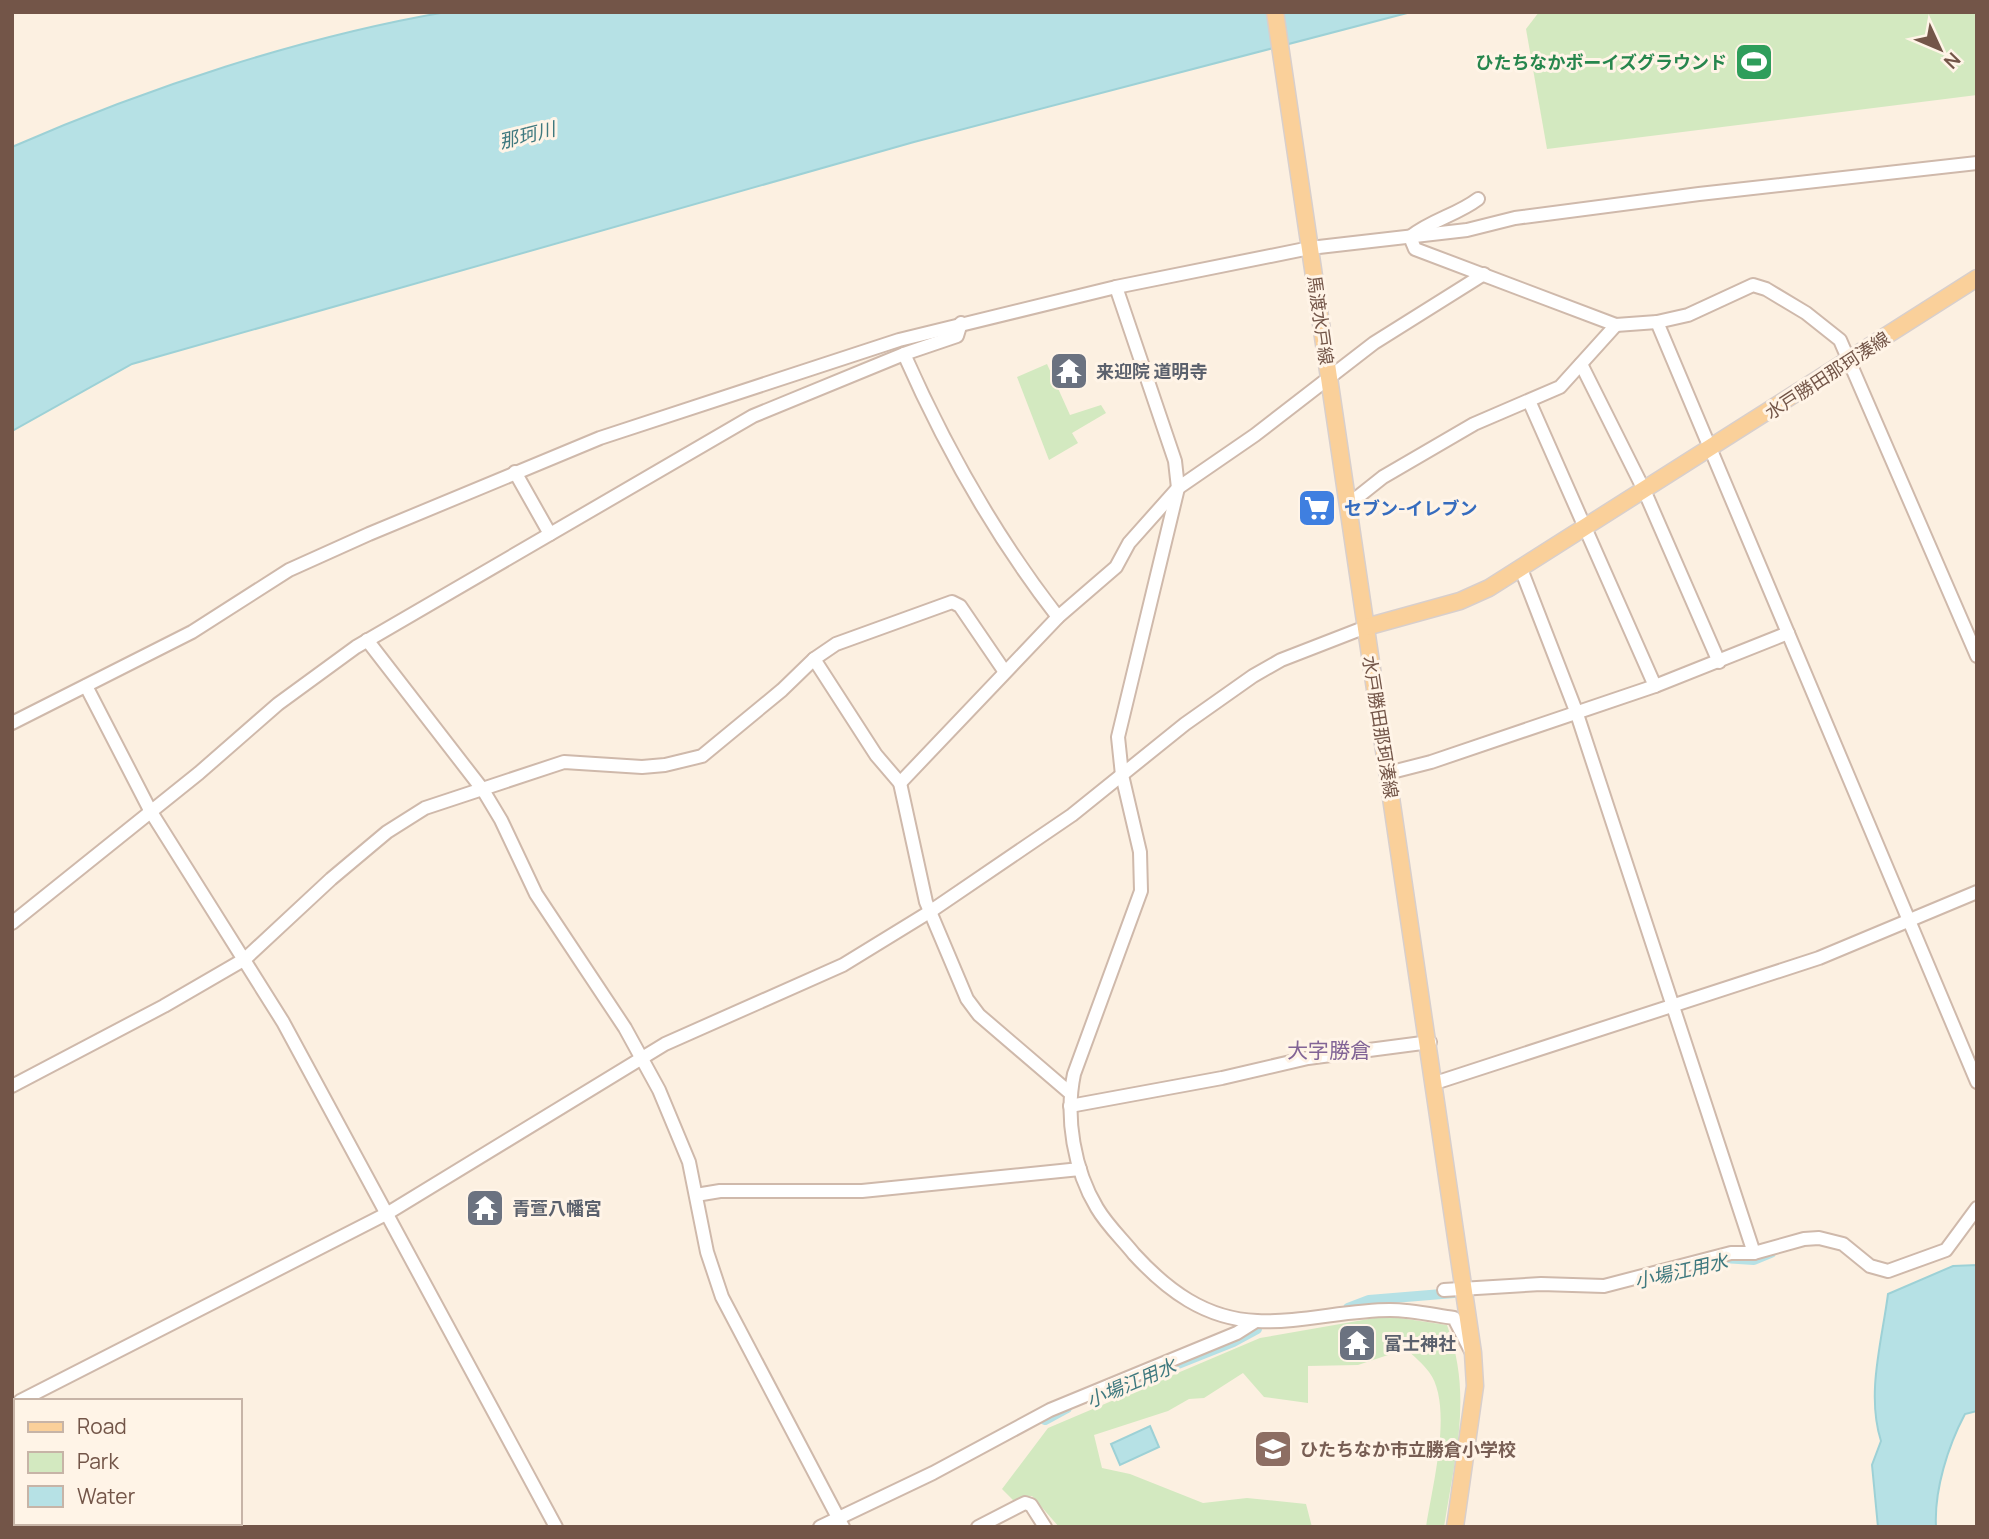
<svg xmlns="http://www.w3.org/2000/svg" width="1989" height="1539" viewBox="0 0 1989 1539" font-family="Manrope,'Noto Sans JP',sans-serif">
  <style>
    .green { fill: #d3e9c0 }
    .water { fill: #b6e1e5; stroke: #9dd1d6; stroke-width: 2 }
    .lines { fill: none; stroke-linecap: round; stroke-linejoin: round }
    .canal { stroke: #b6e1e5; stroke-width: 10 }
    .minor-casing { stroke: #cfb9ab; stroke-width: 16 }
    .major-casing { stroke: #d8cfcc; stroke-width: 19 }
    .minor { stroke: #fff; stroke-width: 12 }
    .major { stroke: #fad09a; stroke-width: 16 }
    .labels { text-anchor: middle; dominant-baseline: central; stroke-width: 6; stroke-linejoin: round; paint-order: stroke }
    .leisure-label { font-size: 18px; font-weight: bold; fill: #27864d; stroke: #fff4e7; text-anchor: end }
    .street-label { font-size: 18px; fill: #735548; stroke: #fff4e7 }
    .worship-label { font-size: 18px; font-weight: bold; fill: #5b616d; stroke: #fff4e7; text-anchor: start }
    .shop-label { font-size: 18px; font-weight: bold; fill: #366cbe; stroke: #fff4e7; text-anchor: start }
    .education-label { font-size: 18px; font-weight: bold; fill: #785e54; stroke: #fff4e7; text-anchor: start }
    .water-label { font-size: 19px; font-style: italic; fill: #3f797f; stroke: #fff4e7 }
    .quarter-label { font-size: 21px; fill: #826496; stroke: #fff4e7 }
  </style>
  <rect width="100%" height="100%" fill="#fcf0e1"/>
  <g class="green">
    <polygon points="1539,12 1976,12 1977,95 1547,149 1526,29"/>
    <polygon points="1047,364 1070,415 1101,405 1106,413 1072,433 1078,443 1049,460 1017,377"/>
    <path d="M1386,1316L1447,1325C1473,1395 1455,1456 1444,1527H1426C1432,1487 1454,1405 1429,1372C1423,1364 1414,1356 1406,1349L1358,1365L1308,1366V1403L1264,1397L1243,1373L1204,1398L1189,1399L1168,1411L1094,1435L1102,1468L1130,1474L1203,1503L1247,1498L1306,1504L1312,1527H1059L1032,1496L1013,1500L1002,1489L1048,1428L1260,1338Z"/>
  </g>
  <g class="water">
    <path d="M446,12H1411L914,142L132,364L12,431V147C147,88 301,37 446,12Z"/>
    <path d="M1977,1265V1411L1965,1414C1948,1446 1934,1490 1936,1527H1878L1872,1465L1881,1441C1866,1394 1882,1341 1888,1294L1953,1266Z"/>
    <polygon points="1150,1426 1159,1447 1120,1465 1111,1444"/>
  </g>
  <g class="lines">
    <g class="canal">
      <polyline points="1723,1258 1754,1260 1771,1253"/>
      <polyline points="1348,1308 1369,1300 1454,1293"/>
      <polyline points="1115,1389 1233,1342 1257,1329"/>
      <polyline points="1045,1420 1067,1408"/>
    </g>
    <defs>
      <g id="minor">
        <path d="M1478,199C1457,215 1431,220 1410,237L1415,249L1616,325L1657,322L1688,315L1753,285L1766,289L1806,313L1840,340L1977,656"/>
        <path d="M1116,287L1175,461L1178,488L1118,737L1122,775L1140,852L1141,891L1074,1074C1065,1117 1074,1170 1097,1208C1107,1225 1122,1239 1134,1254C1167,1290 1205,1319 1257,1321C1301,1323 1346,1310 1390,1310C1411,1310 1433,1315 1454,1318L1471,1351"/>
        <polyline points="1657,322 1977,1082"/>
        <path d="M904,354C945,447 995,536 1058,617"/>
        <polyline points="1581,364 1644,490 1719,662"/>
        <polyline points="1530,403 1655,686"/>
        <polyline points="515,472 550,534"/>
        <polyline points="1349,504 1383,477 1474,424 1560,387 1616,325"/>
        <polyline points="1521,569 1576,711 1754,1253"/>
        <polyline points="367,640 483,790 501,820 536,894 625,1028 659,1090 689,1162 707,1252 722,1297 843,1527"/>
        <polyline points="814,659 876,755 900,783 926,902 967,999 979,1015 1070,1093"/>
        <polyline points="86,686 151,812 283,1022 556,1527"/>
        <polyline points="12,723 192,632 289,570 369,534 600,438 899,340 1116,287 1310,248 1467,230 1515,218 1699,194 1977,163"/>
        <polyline points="1388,773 1431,762 1655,686 1788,633"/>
        <polyline points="900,783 1058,617 1116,567 1129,543 1178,488 1255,435 1374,343 1484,274"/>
        <polyline points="12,923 199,773 278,704 356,647 753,416 904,354 957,336 961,323"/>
        <polyline points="1435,1083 1819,958 1977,892"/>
        <polyline points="12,1086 164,1006 245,959 331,879 387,832 425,808 564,762 642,767 665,765 702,756 782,690 814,659 836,644 952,602 960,606 1005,672"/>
        <polyline points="1070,1106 1222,1078 1308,1058 1430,1042"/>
        <polyline points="696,1195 720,1191 862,1191 1080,1169"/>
        <polyline points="1444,1290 1541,1284 1604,1286 1731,1253 1754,1253 1804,1239 1819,1238 1843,1244 1870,1266 1888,1271 1946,1250 1977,1208"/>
        <polyline points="20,1401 388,1213 665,1044 843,965 931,911 1072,815 1185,724 1253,676 1281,660 1366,627"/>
        <polyline points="820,1527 933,1473 1050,1410 1237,1333 1256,1321"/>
        <polyline points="978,1527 1025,1503 1031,1505 1045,1527"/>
      </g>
      <g id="major">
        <polyline points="1275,12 1473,1353 1475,1386 1455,1527"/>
        <polyline points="1366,627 1460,601 1489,588 1977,278"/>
      </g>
    </defs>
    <use href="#minor" class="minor-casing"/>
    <use href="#major" class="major-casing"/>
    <use href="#minor" class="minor"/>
    <use href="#major" class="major"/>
  </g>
  <defs>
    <symbol id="stadium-square" viewBox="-11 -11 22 22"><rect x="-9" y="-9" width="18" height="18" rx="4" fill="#2e9e5b" stroke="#fff4e7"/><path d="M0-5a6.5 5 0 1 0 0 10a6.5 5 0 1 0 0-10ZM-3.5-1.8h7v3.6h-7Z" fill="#fff"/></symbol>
    <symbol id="temple-square" viewBox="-11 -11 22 22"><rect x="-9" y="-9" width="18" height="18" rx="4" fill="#6b7280" stroke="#fff4e7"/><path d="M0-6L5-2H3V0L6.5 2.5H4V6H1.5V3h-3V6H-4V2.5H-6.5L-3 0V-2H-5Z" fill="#fff"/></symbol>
    <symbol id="supermarket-square" viewBox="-11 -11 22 22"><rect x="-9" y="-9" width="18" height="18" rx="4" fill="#3f7fe0" stroke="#fff4e7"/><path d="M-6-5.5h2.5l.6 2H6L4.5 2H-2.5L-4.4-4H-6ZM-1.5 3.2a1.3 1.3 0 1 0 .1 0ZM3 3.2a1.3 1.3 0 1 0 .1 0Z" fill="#fff"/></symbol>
    <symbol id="school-square" viewBox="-11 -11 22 22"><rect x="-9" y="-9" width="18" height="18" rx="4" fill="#8d6e63" stroke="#fff4e7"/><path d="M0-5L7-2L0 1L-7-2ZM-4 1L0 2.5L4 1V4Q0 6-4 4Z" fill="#fff"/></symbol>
  </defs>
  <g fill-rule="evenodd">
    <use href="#stadium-square" x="1732" y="40" width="44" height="44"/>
    <use href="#temple-square" x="1047" y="349" width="44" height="44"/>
    <use href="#supermarket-square" x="1295" y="486" width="44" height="44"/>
    <use href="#temple-square" x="463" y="1186" width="44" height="44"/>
    <use href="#temple-square" x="1335" y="1321" width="44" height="44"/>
    <use href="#school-square" x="1251" y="1427" width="44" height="44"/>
  </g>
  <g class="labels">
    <g class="leisure-label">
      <text x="1727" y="62">ひたちなかボーイズグラウンド</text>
    </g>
    <g class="street-label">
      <text transform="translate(1321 320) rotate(82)">馬渡水戸線</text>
      <text transform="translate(1827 375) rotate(-33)">水戸勝田那珂湊線</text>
      <text transform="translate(1381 727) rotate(81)">水戸勝田那珂湊線</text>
    </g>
    <g class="worship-label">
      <text x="1096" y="371">来迎院 道明寺</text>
      <text x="512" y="1208">青萱八幡宮</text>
      <text x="1384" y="1343">富士神社</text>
    </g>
    <g class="shop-label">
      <text x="1344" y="508">セブン-イレブン</text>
    </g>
    <g class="education-label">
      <text x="1300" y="1449">ひたちなか市立勝倉小学校</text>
    </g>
    <g class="water-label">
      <text transform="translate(527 135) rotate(-14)">那珂川</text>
      <text transform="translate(1681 1271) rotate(-13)">小場江用水</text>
      <text transform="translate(1131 1383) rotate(-23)">小場江用水</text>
    </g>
    <g class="quarter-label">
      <text x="1329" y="1050">大字勝倉</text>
    </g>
  </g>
  <rect width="1989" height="1539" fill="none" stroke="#735548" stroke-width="28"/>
  <rect x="14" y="1399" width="228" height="126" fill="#fff4e7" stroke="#c7b4a7" stroke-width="2"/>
  <rect x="28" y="1422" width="35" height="10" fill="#fad09a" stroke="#c7b4a7" stroke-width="2"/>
  <text x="77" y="1434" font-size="21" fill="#735548">Road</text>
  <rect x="28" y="1452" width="35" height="21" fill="#d3e9c0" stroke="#c7b4a7" stroke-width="2"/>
  <text x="77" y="1469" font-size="21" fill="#735548">Park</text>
  <rect x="28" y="1486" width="35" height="21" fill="#b6e1e5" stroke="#c7b4a7" stroke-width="2"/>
  <text x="77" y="1504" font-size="21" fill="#735548">Water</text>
  <g transform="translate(1940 49) rotate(134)" stroke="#fff4e7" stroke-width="5" paint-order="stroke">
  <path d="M0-5L12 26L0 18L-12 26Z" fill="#735548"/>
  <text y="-10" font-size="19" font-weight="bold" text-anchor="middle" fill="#735548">N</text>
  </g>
</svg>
